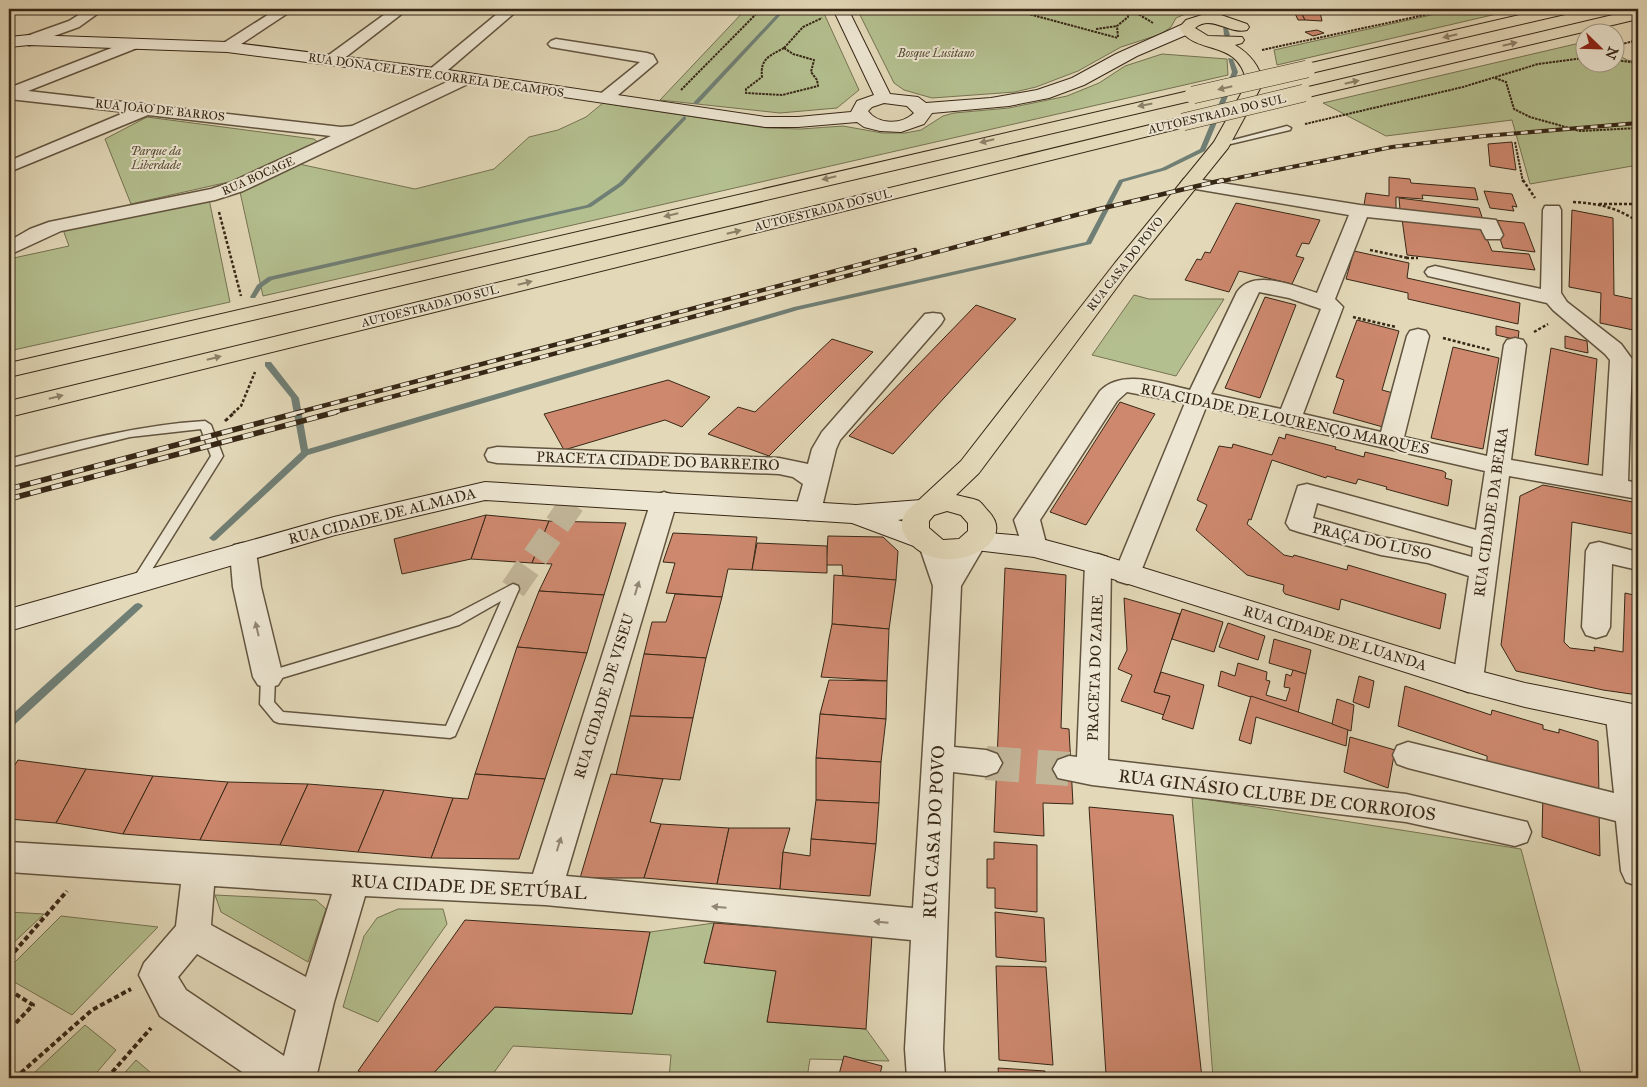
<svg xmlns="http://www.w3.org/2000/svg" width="1647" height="1087" viewBox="0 0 1647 1087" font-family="'IM FELL Great Primer',serif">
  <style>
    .green { fill: #b4bf8f; stroke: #767352 }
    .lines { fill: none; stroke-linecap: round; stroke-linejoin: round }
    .stream { fill: #707f75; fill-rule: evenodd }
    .building { fill: #cd886e; stroke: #372716 }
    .street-tunnel-far1 { stroke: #c1b598; stroke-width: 26; stroke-dasharray: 26 13; stroke-linecap: butt }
    .street-tunnel { stroke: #c1b598; stroke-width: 34; stroke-dasharray: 34 17; stroke-linecap: butt }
    .lane-casing { stroke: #62543f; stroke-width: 3 }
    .street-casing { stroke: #62543f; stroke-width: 3 }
    .secondary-casing { stroke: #372716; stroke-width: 2 }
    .primary-casing { stroke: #372716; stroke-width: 2 }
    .highway-casing { stroke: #372716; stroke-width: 2 }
    .path-far3 { stroke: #372716; stroke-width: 2; stroke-dasharray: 2.5 1; stroke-linecap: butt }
    .path-far2 { stroke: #372716; stroke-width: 2.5; stroke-dasharray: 3 2; stroke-linecap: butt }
    .path-far1 { stroke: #372716; stroke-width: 3; stroke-dasharray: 4 2.5; stroke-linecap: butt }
    .path { stroke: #372716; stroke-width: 4; stroke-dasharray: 5 3; stroke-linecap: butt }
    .lane { fill: #ede6d2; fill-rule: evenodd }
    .street { fill: #ede6d2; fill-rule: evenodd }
    .secondary { fill: #ede6d2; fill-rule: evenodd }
    .primary { fill: #e3d9b9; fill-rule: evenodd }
    .highway { fill: #e3d9b9; fill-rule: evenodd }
    .rail-far2-casing { stroke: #372716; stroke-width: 4 }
    .rail-far1-casing { stroke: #372716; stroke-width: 4.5 }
    .rail-casing { stroke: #372716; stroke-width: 5.5 }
    .rail-far2 { stroke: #ede6d2; stroke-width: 2.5; stroke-dasharray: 7; stroke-linecap: butt }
    .rail-far1 { stroke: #ede6d2; stroke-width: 3; stroke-dasharray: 9; stroke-linecap: butt }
    .rail { stroke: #ede6d2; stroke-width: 4; stroke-dasharray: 11; stroke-linecap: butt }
    .highway-bridge-casing { stroke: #372716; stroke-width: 18; stroke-linecap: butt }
    .highway-bridge { stroke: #e3d9b9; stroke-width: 17 }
    .oneway { fill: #8d8068 }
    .oneway2 { fill: #928674 }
    .labels { text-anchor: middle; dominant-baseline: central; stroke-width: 4; stroke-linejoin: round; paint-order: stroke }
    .far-park-label { font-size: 12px; font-style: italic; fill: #564d34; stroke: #ede6d2 }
    .far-street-label { font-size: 12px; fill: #372716; stroke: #ede6d2 }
    .street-label { font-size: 15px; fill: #372716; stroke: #ede6d2 }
    .near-street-label { font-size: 18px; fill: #372716; stroke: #ede6d2 }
  </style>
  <rect width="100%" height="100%" fill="#e3d9b9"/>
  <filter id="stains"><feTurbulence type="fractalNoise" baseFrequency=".004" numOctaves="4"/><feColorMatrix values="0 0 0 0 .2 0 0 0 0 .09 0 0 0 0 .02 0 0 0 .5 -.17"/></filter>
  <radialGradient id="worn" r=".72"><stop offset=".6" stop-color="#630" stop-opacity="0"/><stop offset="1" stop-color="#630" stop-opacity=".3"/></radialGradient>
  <g class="green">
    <polygon points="746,9 822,9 859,90 837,108 780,113 660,100"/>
    <polygon points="857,9 1197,9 1176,18 1171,27 1161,34 1121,47 1078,71 1036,87 1015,92 932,98 904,90 894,83"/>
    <polygon points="1458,9 1518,9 1277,65 1274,50"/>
    <polygon points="1584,42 1584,62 1614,62 1615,53 1627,60 1638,62 1638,165 1530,184 1512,120 1386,136 1323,103"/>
    <polygon points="1162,54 1227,59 1228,75 263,296 240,192 299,164 415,189 494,169 529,137 558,130 586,117 603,103 767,128 801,129 843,126 882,133 905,133 921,130 943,116 954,113 1009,108 1067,96 1099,83 1125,66"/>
    <polygon points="147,117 314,139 319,143 233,181 131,204 105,139"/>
    <polygon points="209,199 230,302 9,351 9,259 69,246 62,227"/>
    <polygon points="1134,295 1149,299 1224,299 1176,376 1092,355"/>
    <polygon points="1192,797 1521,849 1582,1078 1213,1078"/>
    <polygon points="215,895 316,900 326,909 308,962 221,912"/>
    <polygon points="398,909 443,909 447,924 378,1022 343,1007 364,936 377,918"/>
    <polygon points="9,912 44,914 9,947"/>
    <polygon points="61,916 158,927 72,1015 9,979 9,968"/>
    <polygon points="714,923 704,963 776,971 767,1022 866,1029 889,1061 810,1059 807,1078 669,1078 671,1055 513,1046 490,1078 429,1078 495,1007 632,1014 650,932"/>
    <polygon points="85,1025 116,1050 92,1078 37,1078 34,1073"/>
    <polygon points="136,1060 157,1078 120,1078"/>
  </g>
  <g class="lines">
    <g class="stream">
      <polygon points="782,9 786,9 698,104 694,104 694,102"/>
      <polygon points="1225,25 1227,26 1230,35 1227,37 1224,35 1223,26"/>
      <polygon points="1228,58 1233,59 1238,72 1205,151 1166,170 1123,182 1091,244 798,310 308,455 216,540 213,541 209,538 301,452 291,398 265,366 265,362 271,362 299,398 308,449 794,307 1086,242 1119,180 1162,168 1200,149 1232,72"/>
      <polygon points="684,116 686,117 686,119 623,185 591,207 272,280 262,287 255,298 251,298 250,297 257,285 268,277 587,205 619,183"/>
      <polygon points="138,603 141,604 143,606 141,608 13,726 9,727 9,717 135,604"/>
    </g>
  </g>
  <g class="building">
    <polygon points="1293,9 1300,10 1305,20 1298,20"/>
    <polygon points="1300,10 1320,12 1322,21 1305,20"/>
    <polygon points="1317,30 1324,33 1313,36 1305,32"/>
    <polygon points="1512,142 1516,170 1490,166 1488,144"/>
    <polygon points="1389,177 1410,179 1411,183 1475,188 1478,200 1422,195 1423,199 1396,197 1396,209 1364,205 1366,193 1389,196"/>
    <polygon points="1484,191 1512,194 1517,207 1512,206 1514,211 1490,208"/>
    <polygon points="1399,198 1479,208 1483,220 1400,210"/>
    <polygon points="1236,203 1320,220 1309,244 1302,243 1296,256 1304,258 1292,284 1239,271 1229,292 1185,280 1197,259 1201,260 1205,252 1210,253"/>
    <polygon points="1572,210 1613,218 1614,295 1638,300 1638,331 1600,323 1601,293 1569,287"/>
    <polygon points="1402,219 1482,227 1492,251 1529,254 1535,270 1407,255"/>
    <polygon points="1494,220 1524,223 1535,252 1503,248"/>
    <polygon points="1354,251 1409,263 1407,278 1520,303 1518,324 1408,299 1408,293 1346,279"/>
    <polygon points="1265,297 1296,305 1260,398 1225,388"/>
    <polygon points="976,305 1016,319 893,454 849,436"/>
    <polygon points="1357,320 1399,331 1382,390 1393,393 1383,427 1333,413 1344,380 1336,377"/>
    <polygon points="1496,326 1519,331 1518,340 1496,335"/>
    <polygon points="1565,336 1587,341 1588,353 1565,348"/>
    <polygon points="832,339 873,352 769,456 708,434 738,407 755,412"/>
    <polygon points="1453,347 1499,358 1483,449 1431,438"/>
    <polygon points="1551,348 1597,359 1588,465 1535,455"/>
    <polygon points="668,380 710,397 682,427 665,420 564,450 544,414"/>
    <polygon points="1120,402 1155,414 1086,525 1050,512"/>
    <polygon points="1286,434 1336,447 1335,449 1364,457 1365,452 1443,471 1446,473 1445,478 1452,480 1448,506 1386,489 1387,487 1358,479 1356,484 1327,476 1326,478 1272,460 1251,520 1249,519 1247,524 1284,555 1293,557 1294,555 1347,570 1348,565 1446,594 1440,629 1341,599 1339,610 1285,594 1283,591 1284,585 1247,575 1196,530 1207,505 1197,500 1219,446 1232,448 1233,444 1272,455 1279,437 1285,439"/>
    <polygon points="1543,485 1638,503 1638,535 1572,522 1564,642 1570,648 1595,651 1594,647 1623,652 1625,593 1638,596 1638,695 1603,690 1516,671 1501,645 1520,496"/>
    <polygon points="486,515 549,521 532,563 471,559"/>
    <polygon points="486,515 471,559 402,574 394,539"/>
    <polygon points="549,521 626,523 604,595 539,591 552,564 532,563"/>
    <polygon points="673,533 757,537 752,570 728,569 722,597 666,593 675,563 663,562"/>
    <polygon points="828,536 883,537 898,551 896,580 843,576 842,565 826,565"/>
    <polygon points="757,543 827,546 827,573 752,570"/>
    <polygon points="1005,568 1066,575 1061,728 1069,729 1073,804 1043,803 1044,836 994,832"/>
    <polygon points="834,575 896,580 889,629 832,624"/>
    <polygon points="539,591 604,595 587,653 517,647"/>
    <polygon points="675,594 722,597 706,658 644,654 652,622 666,622"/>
    <polygon points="1124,598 1180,614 1154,692 1170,696 1164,715 1121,701 1132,675 1118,669 1127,650"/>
    <polygon points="1182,609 1223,622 1214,652 1172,639"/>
    <polygon points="1228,623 1265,636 1258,660 1219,647"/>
    <polygon points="832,624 889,629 887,681 821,677"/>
    <polygon points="1274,639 1311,650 1306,674 1269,663"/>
    <polygon points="517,647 587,653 545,779 475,774"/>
    <polygon points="644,654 706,658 693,718 630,716"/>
    <polygon points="1238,663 1267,672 1266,680 1270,681 1266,695 1286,701 1290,688 1284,687 1286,674 1291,676 1293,670 1306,674 1298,713 1218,686 1221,671 1235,676"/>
    <polygon points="1161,672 1204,685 1193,729 1162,719 1170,696 1154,692"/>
    <polygon points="1359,676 1374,681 1369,708 1353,702"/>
    <polygon points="829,680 887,681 886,719 820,714"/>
    <polygon points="1405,686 1491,715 1492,710 1543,725 1543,729 1559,733 1559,729 1598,741 1599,796 1487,763 1487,756 1398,726"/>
    <polygon points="1251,696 1348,729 1346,746 1256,717 1251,744 1239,740"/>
    <polygon points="1337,699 1354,705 1351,731 1332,724"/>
    <polygon points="820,714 886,719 881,762 816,758"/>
    <polygon points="630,716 693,718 680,780 616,775"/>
    <polygon points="1350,737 1395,750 1388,788 1344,772"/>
    <polygon points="816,758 881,762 879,803 816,800"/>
    <polygon points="18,760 86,769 56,823 9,819 9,774"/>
    <polygon points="86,769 153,776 123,834 56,823"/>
    <polygon points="475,774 545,779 519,859 431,858 453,798 468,799"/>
    <polygon points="611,774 663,779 650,822 661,824 644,878 580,878"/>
    <polygon points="153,776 228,782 200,840 123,834"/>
    <polygon points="228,782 308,784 280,845 200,840"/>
    <polygon points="308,784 384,790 358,852 280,845"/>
    <polygon points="384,790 453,798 431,858 358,852"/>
    <polygon points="1543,792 1599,810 1600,856 1542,837"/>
    <polygon points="816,800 879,803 876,844 811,839"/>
    <polygon points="1089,807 1173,815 1202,1078 1142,1078 1106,1075"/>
    <polygon points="661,824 729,828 717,884 644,878"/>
    <polygon points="729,828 790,828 783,852 780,889 717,884"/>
    <polygon points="811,839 876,844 870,896 780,889 783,852 810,856"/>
    <polygon points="994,842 1037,845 1037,912 995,908 995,888 987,888 987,859 994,859"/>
    <polygon points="995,912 1044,918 1046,962 996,957"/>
    <polygon points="465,920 650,932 632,1014 495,1007 429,1078 374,1078 358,1071"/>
    <polygon points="714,923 872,935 866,1029 767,1022 776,971 704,963"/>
    <polygon points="996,966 1046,967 1053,1065 999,1060"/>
    <polygon points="844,1056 882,1066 879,1078 838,1078"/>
    <polygon points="998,1068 1045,1071 1045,1078 999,1078"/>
  </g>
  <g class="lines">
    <polyline class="street-tunnel-far1" points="513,589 577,496"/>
    <polyline class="street-tunnel" points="986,763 1069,769"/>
    <defs>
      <g id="lane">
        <polygon points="1287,126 1291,128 1290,130 1222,146 1218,144"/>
        <path d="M205,421L211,425L223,456L141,587H131L130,584L211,456L201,429L130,437L9,467V459C74,442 138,425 205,421Z"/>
        <path d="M513,584L518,586L519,589L455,736L450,738L279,723L274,721L260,704L261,677L263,673L450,617ZM501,601L446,726L283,712L274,702L275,680L459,625Z"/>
      </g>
      <g id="street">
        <polygon points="88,9 104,9 79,27 29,45 21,40 24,37 69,21"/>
        <polygon points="277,9 294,9 232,50 222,50 219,47 222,44"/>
        <polygon points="392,9 408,9 338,63 326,63 324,60 326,57"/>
        <polygon points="503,9 519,9 441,76 429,76 427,73 429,70"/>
        <polygon points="556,39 647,53 653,55 657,62 611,101 599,101 597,98 599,95 640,62 551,47 548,44 551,41"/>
        <polygon points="132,40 140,45 137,48 28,91 341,127 352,126 462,75 474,75 476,78 474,81 243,191 215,200 61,231 9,255 9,241 30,229 49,222 211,189 229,183 331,136 148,115 9,172 9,161 126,112 9,99 9,88"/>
        <path d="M1190,178L1360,205L1496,220L1503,235L1500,239H1486L1481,229L1367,217L1335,299L1343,307L1303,414L1381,432L1407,336L1410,331L1418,329L1426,331L1429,336L1404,437L1487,456L1504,345L1507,340L1515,338L1523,340L1526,345L1511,460L1603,476L1610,360L1605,354L1553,310L1547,303L1428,276L1425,272L1428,268L1435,266L1541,289L1543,210L1545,206H1559L1561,210V293L1567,302L1621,344L1632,359L1628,481L1638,483V499L1509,476L1483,680L1478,688L1468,692L1458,688L1453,680L1469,576L1428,563L1381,555L1299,532L1290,529L1286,523L1298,486L1307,484L1476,530L1485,471L1206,407L1140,574L1137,581L1127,584L1117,581L1114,574L1185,403L1127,392L1117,401L1040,520L1047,547L1043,554L1034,556L1025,554L1014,520L1100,391C1123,368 1162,384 1190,390L1237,292C1253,268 1294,286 1317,293L1349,215L1184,187L1181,183L1184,179ZM1259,292L1289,298L1321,309L1281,409L1211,394ZM1317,503L1473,547L1472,557L1428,545L1381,537L1313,518Z"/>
        <polygon points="933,313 941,314 944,319 941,324 840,440 836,449 821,511 817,517 808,520 799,517 795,511 803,484 793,477 779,474 497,463 488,461 485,455 488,449 497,447 779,458 808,464 812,449 822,432 925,314"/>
        <path d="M664,492L673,495L677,501L566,876L913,908L933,586L920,548L924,541L933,539L942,541L950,559L963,538L972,536L981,538L985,545L961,586L954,747L986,750L997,754L1002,763L997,772L986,776L953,772L943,1049L945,1078H907L905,1049L911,940L545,905L365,896L334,1002L316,1078H251L160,1016L139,975L144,963L176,926L181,884L9,872V842L533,874L651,501L655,495ZM214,886L332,894L306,977L211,925ZM197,954L296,1010L284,1056L186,990L178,977Z"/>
        <polygon points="1599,542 1638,552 1638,570 1612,564 1610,627 1606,635 1596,638 1586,635 1582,627 1586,551 1590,544"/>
        <polygon points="243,543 252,545 256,552 261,587 283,677 278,685 268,688 258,685 253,677 233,587 230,552 234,545"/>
        <polygon points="1098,554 1107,557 1111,564 1108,760 1406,794 1527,822 1531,832 1527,842 1515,846 1406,822 1092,785 1058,778 1053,769 1058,760 1069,756 1077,757 1085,564 1089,557"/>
        <polygon points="1621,704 1632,707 1636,716 1638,734 1638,886 1626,882 1621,871 1616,821 1408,768 1397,764 1393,755 1397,746 1408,742 1614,793 1606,716 1610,707"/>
      </g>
      <g id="secondary">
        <path d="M833,9H848L890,94L918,97L926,103L991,98L1037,90L1072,78L1116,54L1181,25L1187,23L1195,28L1186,35L1137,56L1084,85L1049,98L1009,106L932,113L924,124L901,132L880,131L864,127L857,122L798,127H765L435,78L227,52L29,45L9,47V37L29,35L227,42L435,68L765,117H798L851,112L857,101L874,95ZM884,103L907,106L914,113C902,125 878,125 868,111L872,107Z"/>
        <polygon points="485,482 856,505 921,500 930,503 934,509 930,515 898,520 929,531 933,538 929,545 919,548 852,523 485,500 335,535 9,631 9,609 334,517"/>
        <polygon points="977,532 1034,537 1098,554 1468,668 1525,683 1638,705 1638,731 1525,707 1468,692 1094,573 1034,557 967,549 963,542 967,535"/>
      </g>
      <path id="primary" d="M1205,14L1221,15L1247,24L1249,27L1247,30C1229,35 1212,14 1195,28L1208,36L1242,37L1244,40L1242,43L1235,45C1250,54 1260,66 1263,83L1228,148L1129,271L979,473L956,495C963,497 972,498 979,501C982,503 986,509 989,512C1021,547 939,582 908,540C901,531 899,523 906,512L961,461L1115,263L1214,142L1247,83C1238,37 1197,57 1179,28L1186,20ZM947,511L961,515L968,523V531L959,539L943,540L929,528V521L934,515Z"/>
      <g id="highway">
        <polygon points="1546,9 1573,9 1565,14 1307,74 1301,73 1299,69 1301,65 1307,64"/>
        <polygon points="1638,9 1638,19 1304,98 1298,97 1295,93 1298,89 1304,88"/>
        <polygon points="1193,90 1199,91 1202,95 1199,99 9,377 9,363"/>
        <polygon points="1183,117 1189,118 1192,122 1189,126 9,417 9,401"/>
      </g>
    </defs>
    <use href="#lane" class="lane-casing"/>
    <use href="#street" class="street-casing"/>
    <use href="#secondary" class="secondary-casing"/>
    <use href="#primary" class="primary-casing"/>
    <use href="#highway" class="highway-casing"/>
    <g class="path-far3">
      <polyline points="1010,9 1118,38"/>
      <polyline points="1130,9 1153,23"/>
      <polyline points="1096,29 1117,26"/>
      <polyline points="1118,37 1117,26 1128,17 1127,9"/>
      <polyline points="1614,46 1638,40"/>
      <path d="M784,48L793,54L814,60L811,72L817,80L818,86L782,95L746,93V89L762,77C760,59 769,56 784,48Z"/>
      <polyline points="784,48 803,27 822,18"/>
      <polyline points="1262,50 1452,9"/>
      <polyline points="1614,60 1638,63"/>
      <polyline points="1495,78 1506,82 1514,109 1530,117 1580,131 1638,128"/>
      <polyline points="681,90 761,9"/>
      <polyline points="1305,124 1463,87 1538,64 1584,58"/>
      <polyline points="1515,142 1523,182"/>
    </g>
    <g class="path-far2">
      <polyline points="1523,180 1535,198"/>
      <path d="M1573,202C1597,203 1619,208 1638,222"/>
      <polyline points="1599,204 1638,204"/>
      <polyline points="219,212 241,296"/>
      <polyline points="1370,250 1408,258"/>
      <polyline points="1406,258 1418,258"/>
      <polyline points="1353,317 1396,327"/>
      <polyline points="1534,332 1548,324"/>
      <polyline points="1443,338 1490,350"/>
      <polyline points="233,413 241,406 255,372"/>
    </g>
    <polyline class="path-far1" points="225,421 235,412"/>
    <g class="path">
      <polyline points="9,958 67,891"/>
      <polyline points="9,990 33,1005 9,1030"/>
      <polyline points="15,1078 92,1010 131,989"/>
      <polyline points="107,1078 151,1028"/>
    </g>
    <use href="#lane" class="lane"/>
    <use href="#street" class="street"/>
    <use href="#secondary" class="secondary"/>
    <use href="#primary" class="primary"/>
    <use href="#highway" class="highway"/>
    <defs>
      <polyline id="rail-far2" points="1217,182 1392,147 1484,136 1638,123"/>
      <g id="rail-far1">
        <polyline points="296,413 915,250"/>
        <polyline points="331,413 1095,210 1223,180"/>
      </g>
      <g id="rail">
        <polyline points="9,489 301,412"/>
        <polyline points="9,499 336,412"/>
      </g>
    </defs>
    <use href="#rail-far2" class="rail-far2-casing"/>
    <use href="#rail-far1" class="rail-far1-casing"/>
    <use href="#rail" class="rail-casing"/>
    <use href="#rail-far2" class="rail-far2"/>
    <use href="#rail-far1" class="rail-far1"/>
    <use href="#rail" class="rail"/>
    <defs>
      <g id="highway-bridge">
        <polyline points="1193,95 1307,69"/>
        <polyline points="1183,122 1304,93"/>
      </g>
    </defs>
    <use href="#highway-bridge" class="highway-bridge-casing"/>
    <use href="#highway-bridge" class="highway-bridge"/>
  </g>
  <defs><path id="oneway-solid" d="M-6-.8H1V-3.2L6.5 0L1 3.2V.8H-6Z" transform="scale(1.25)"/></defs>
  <g class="oneway">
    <use href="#oneway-solid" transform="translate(1450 36) rotate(167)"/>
    <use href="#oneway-solid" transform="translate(1510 44) rotate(-13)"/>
    <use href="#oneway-solid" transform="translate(1352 82) rotate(-13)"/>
    <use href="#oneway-solid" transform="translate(1225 88) rotate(167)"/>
    <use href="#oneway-solid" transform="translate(1145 105) rotate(169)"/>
    <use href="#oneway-solid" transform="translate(987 141) rotate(167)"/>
    <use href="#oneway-solid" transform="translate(829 178) rotate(167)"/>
    <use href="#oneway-solid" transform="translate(671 215) rotate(167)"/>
    <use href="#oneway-solid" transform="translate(734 232) rotate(-14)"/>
    <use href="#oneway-solid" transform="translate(525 283) rotate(-14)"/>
    <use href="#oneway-solid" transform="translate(214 358) rotate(-14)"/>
    <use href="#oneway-solid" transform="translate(56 397) rotate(-14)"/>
  </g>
  <g class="oneway2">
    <use href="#oneway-solid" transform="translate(637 588) rotate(-73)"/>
    <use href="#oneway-solid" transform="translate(257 629) rotate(-103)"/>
    <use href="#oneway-solid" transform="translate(559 844) rotate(-73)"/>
    <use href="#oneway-solid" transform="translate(719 907) rotate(-175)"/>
    <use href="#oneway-solid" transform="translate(881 922) rotate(-175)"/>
  </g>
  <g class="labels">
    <g class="far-park-label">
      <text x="936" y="53">Bosque Lusitano</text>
      <text x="156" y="151">Parque da<tspan x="156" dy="14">Liberdade</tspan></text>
    </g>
    <g class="far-street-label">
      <text transform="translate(436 75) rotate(8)">RUA DONA CELESTE CORREIA DE CAMPOS</text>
      <text transform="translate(160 110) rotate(6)">RUA JOÃO DE BARROS</text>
      <text transform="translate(1217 114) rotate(-13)">AUTOESTRADA DO SUL</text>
      <text transform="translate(258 176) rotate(-24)">RUA BOCAGE</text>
      <text transform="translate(823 210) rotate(-14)">AUTOESTRADA DO SUL</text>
      <text transform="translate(1125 264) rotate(-52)">RUA CASA DO POVO</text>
      <text transform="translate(430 306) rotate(-14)">AUTOESTRADA DO SUL</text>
    </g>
    <g class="street-label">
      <text transform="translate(1285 419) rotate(12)">RUA CIDADE DE LOURENÇO MARQUES</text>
      <text transform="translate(658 461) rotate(2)">PRACETA CIDADE DO BARREIRO</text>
      <text transform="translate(1491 512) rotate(-82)">RUA CIDADE DA BEIRA</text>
      <text transform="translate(382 516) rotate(-14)">RUA CIDADE DE ALMADA</text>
      <text transform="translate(1372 541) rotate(13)">PRAÇA DO LUSO</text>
      <text transform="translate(1335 638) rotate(17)">RUA CIDADE DE LUANDA</text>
      <text transform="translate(1095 668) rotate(-88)">PRACETA DO ZAIRE</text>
      <text transform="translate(604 696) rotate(-73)">RUA CIDADE DE VISEU</text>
    </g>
    <g class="near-street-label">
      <text transform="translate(1277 795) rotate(7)">RUA GINÁSIO CLUBE DE CORROIOS</text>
      <text transform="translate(934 832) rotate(-87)">RUA CASA DO POVO</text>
      <text transform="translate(469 887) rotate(3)">RUA CIDADE DE SETÚBAL</text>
    </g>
  </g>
  <rect width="1647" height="1087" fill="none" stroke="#e3d9b9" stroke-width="30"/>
  <rect x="10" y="10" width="1627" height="1067" fill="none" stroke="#372716" stroke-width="2.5"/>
  <rect x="15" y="15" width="1617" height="1057" fill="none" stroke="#372716"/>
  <g transform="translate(1600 48) rotate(113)"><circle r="24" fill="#ede6d2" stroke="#a49a87"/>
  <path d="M0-4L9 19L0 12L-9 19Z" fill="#8f2418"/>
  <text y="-8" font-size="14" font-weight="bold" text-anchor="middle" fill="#372716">N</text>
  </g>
  <rect width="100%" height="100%" filter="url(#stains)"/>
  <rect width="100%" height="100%" fill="url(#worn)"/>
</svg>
